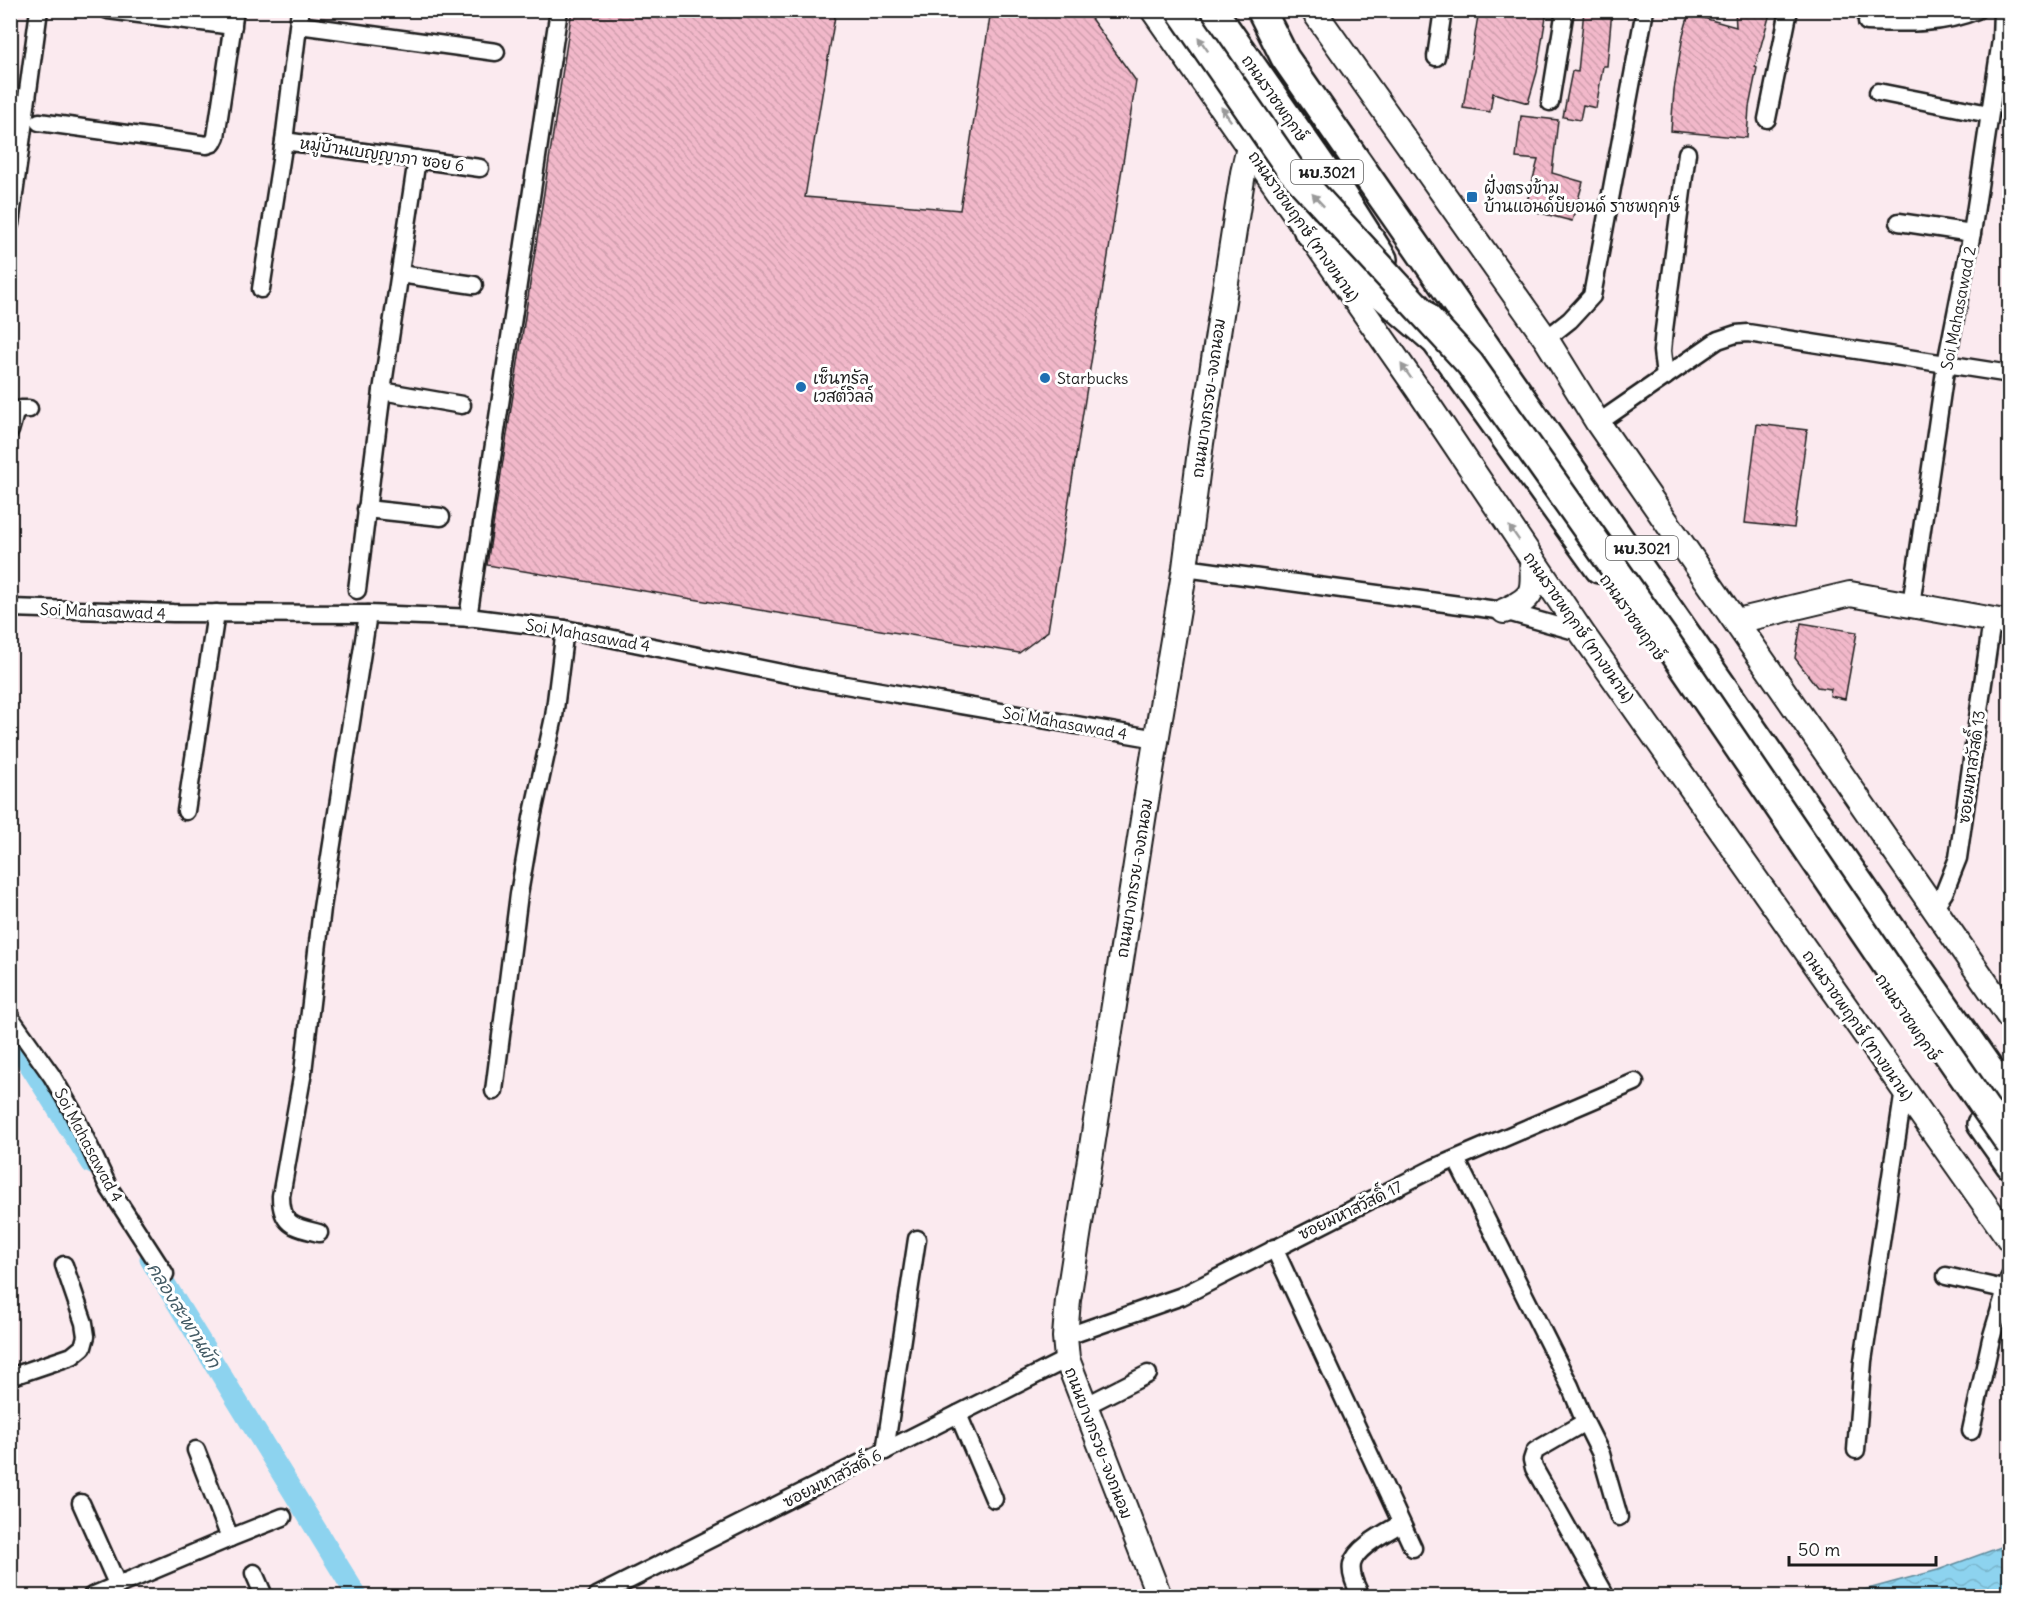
<svg xmlns="http://www.w3.org/2000/svg" width="2020" height="1607" viewBox="0 0 2020 1607" font-family="Delius,'Playpen Sans Thai',sans-serif">
  <style>
    .water { fill: url(#water-waves); stroke: #608a9b; stroke-width: 1.5 }
    .lines { fill: none; stroke-linecap: round; stroke-linejoin: round }
    .canal { stroke: #8dd3ef; stroke-width: 21 }
    .building { fill: url(#building-back-hatch); stroke: #1c1c1c; stroke-width: 1.5 }
    .street-casing { stroke: #1c1c1c; stroke-width: 21 }
    .secondary-casing { stroke: #1c1c1c; stroke-width: 28 }
    .primary-casing { stroke: #1c1c1c; stroke-width: 32 }
    .street { stroke: #fff; stroke-width: 16 }
    .secondary { stroke: #fff; stroke-width: 24 }
    .primary { stroke: #fff; stroke-width: 27 }
    .primary-bridge-casing { stroke: #1c1c1c; stroke-width: 32; stroke-linecap: butt }
    .primary-bridge { stroke: #fff; stroke-width: 27 }
    .oneway { fill: #999 }
    .poi-dot { fill: #1f6fb2; stroke: #fff; stroke-width: 2 }
    .labels { text-anchor: middle; dominant-baseline: central; stroke-width: 6; stroke-linejoin: round; paint-order: stroke }
    .shield { fill: #fff; stroke: #606060; stroke-width: 1.5 }
    .shield-label { font-size: 15px; font-weight: bold; fill: #1c1c1c }
    .street-label { font-size: 16px; fill: #1c1c1c; stroke: #fff }
    .poi-label { font-size: 16px; fill: #1c1c1c; stroke: #fff; text-anchor: start }
    .water-label { font-size: 18px; font-style: italic; fill: #445c66; stroke: #fff }
  </style>
  <defs>
    <pattern id="water-waves" width="16" height="10" patternUnits="userSpaceOnUse" patternTransform="scale(1.5)"><rect width="16" height="10" fill="#8dd3ef"/><path d="M0 5q4-4 8 0t8 0" fill="none" stroke="#79b5cc"/></pattern>
    <pattern id="building-back-hatch" width="6" height="6" patternUnits="userSpaceOnUse" patternTransform="scale(1.5)"><rect width="6" height="6" fill="#f2b8ca"/><path d="M-1 5l2 2M0 0l6 6M5-1l2 2" fill="none" stroke="#cf9ead"/></pattern>
  </defs>
  <rect width="100%" height="100%" fill="#fbeaef"/>
  <filter id="ink" filterUnits="userSpaceOnUse"><feTurbulence type="fractalNoise" baseFrequency=".0167" numOctaves="2"/><feDisplacementMap in="SourceGraphic" scale="12" xChannelSelector="R" yChannelSelector="G"/><feConvolveMatrix kernelMatrix="1 2 1 2 8 2 1 2 1" color-interpolation-filters="sRGB"/></filter>
  <g filter="url(#ink)">
    <polygon class="water" points="2009,1544 2009,1596 1842,1596 1938,1570"/>
    <g class="lines">
      <g class="canal">
        <polyline points="10,1034 92,1164"/>
        <polyline points="150,1259 357,1596"/>
      </g>
    </g>
    <g class="building">
      <polygon points="572,10 836,10 805,197 960,210 991,10 1085,10 1136,81 1048,631 1019,653 487,565"/>
      <polygon points="1479,10 1547,10 1537,72 1528,103 1493,93 1490,112 1463,108"/>
      <polygon points="1584,10 1612,10 1607,66 1603,66 1596,108 1583,105 1580,120 1563,117 1572,71 1578,72"/>
      <polygon points="1735,10 1771,10 1755,67 1757,68 1749,107 1747,138 1671,131 1674,90 1683,35 1689,14 1736,27"/>
      <polygon points="1521,116 1558,120 1552,173 1583,182 1572,221 1525,209 1538,160 1516,158"/>
      <polygon points="1757,424 1807,430 1794,528 1745,523"/>
      <polygon points="1801,623 1857,632 1845,699 1830,696 1831,689 1817,687 1795,658"/>
    </g>
    <g class="lines">
      <defs>
        <g id="street">
          <polyline points="108,10 233,26"/>
          <path d="M1867,22C1905,23 1941,25 1977,10"/>
          <polyline points="299,25 496,52"/>
          <polyline points="1436,57 1443,10"/>
          <polyline points="1878,92 1989,114"/>
          <polyline points="1550,102 1565,10"/>
          <polyline points="1767,119 1789,10"/>
          <polyline points="39,122 207,145 213,143 216,137 235,10"/>
          <polyline points="284,141 480,168"/>
          <polyline points="1899,222 1972,233"/>
          <polyline points="10,224 39,10"/>
          <polyline points="400,274 474,285"/>
          <polyline points="261,289 284,141 300,10"/>
          <polyline points="1546,339 1570,320 1592,296 1645,10"/>
          <polyline points="1665,377 1662,351 1664,330 1687,153"/>
          <polyline points="382,391 462,405"/>
          <polyline points="1598,423 1718,340 1736,334 1748,333 2010,374"/>
          <polyline points="10,431 15,413 21,409 29,409"/>
          <polyline points="366,509 441,517"/>
          <polyline points="1185,568 1504,611 1582,633"/>
          <polyline points="357,590 382,391 417,159"/>
          <polyline points="1911,605 1946,364 1972,233 2001,40 2002,10"/>
          <polyline points="10,608 173,613 368,614 476,618 565,629 811,679 1157,739"/>
          <polyline points="468,618 559,10"/>
          <polyline points="186,811 216,613"/>
          <polyline points="1933,909 1944,893 1958,858 1992,620"/>
          <polyline points="10,1017 52,1076 73,1112 108,1186 165,1274"/>
          <polyline points="494,1091 519,894 532,818 554,717 565,629"/>
          <polyline points="1456,1159 1570,1386 1585,1422 1535,1451 1532,1460 1534,1468 1606,1596"/>
          <path d="M319,1233C294,1227 281,1225 281,1196L303,1072L322,908L368,614"/>
          <polyline points="1274,1248 1413,1548"/>
          <polyline points="1946,1276 2004,1289"/>
          <polyline points="1065,1337 1182,1296 1434,1168 1635,1082"/>
          <polyline points="10,1377 72,1356 83,1347 86,1336 84,1323 64,1265"/>
          <polyline points="1085,1406 1148,1374"/>
          <polyline points="958,1414 994,1499"/>
          <polyline points="1585,1422 1601,1454 1619,1517"/>
          <polyline points="1971,1431 1991,1339 2010,1276"/>
          <polyline points="1856,1450 1863,1361 1904,1090"/>
          <polyline points="885,1451 917,1239"/>
          <polyline points="81,1503 118,1586"/>
          <polyline points="230,1538 283,1517"/>
          <polyline points="254,1573 264,1596"/>
          <polyline points="92,1596 230,1538 196,1450"/>
          <polyline points="597,1596 1067,1359"/>
          <path d="M1361,1596C1356,1586 1350,1575 1352,1564C1356,1547 1387,1532 1400,1524"/>
        </g>
        <g id="secondary">
          <polyline points="1153,10 1417,388 1582,633 2010,1240"/>
          <polyline points="1313,10 1546,339 1598,423 2010,1018"/>
          <path d="M1504,611C1535,597 1534,592 1532,559"/>
          <polyline points="1737,621 1850,594 2010,623"/>
          <polyline points="1159,1596 1067,1359 1065,1337 1068,1300 1144,813 1185,568 1201,443 1243,173 1249,147"/>
        </g>
        <g id="primary">
          <polyline points="1213,10 1342,195 1383,259"/>
          <polyline points="1261,10 1285,58 2010,1099"/>
          <polyline points="1308,231 1433,339"/>
          <polyline points="1429,332 1599,569"/>
          <polyline points="1981,1124 2010,1165"/>
        </g>
      </defs>
      <use href="#street" class="street-casing"/>
      <use href="#secondary" class="secondary-casing"/>
      <use href="#primary" class="primary-casing"/>
      <use href="#street" class="street"/>
      <use href="#secondary" class="secondary"/>
      <use href="#primary" class="primary"/>
      <defs>
        <polyline id="primary-bridge" points="1180,10 1290,169 1470,364 1668,644 1889,969 2010,1144"/>
      </defs>
      <use href="#primary-bridge" class="primary-bridge-casing"/>
      <use href="#primary-bridge" class="primary-bridge"/>
    </g>
    <defs><path id="oneway-solid" d="M-6-.8H1V-3.2L6.5 0L1 3.2V.8H-6Z" transform="scale(1.5)"/></defs>
    <g class="oneway">
      <use href="#oneway-solid" transform="translate(1203 44) rotate(-125)"/>
      <use href="#oneway-solid" transform="translate(1226 114) rotate(-125)"/>
      <use href="#oneway-solid" transform="translate(1318 200) rotate(-133)"/>
      <use href="#oneway-solid" transform="translate(1406 371) rotate(-125)"/>
      <use href="#oneway-solid" transform="translate(1514 533) rotate(-125)"/>
    </g>
  </g>
  <g class="poi-dot">
    <rect x="1466" y="191" width="12" height="12" rx="3"/>
    <circle cx="1045" cy="378" r="6"/>
    <circle cx="801" cy="387" r="6"/>
  </g>
  <g class="labels">
    <g class="shield">
      <rect x="1291" y="160" width="72" height="24" rx="4.5"/>
      <rect x="1606" y="536" width="72" height="24" rx="4.5"/>
    </g>
    <g class="shield-label">
      <text x="1327" y="172">นบ.3021</text>
      <text x="1642" y="548">นบ.3021</text>
    </g>
    <g class="street-label">
      <text transform="translate(1275 98) rotate(55)">ถนนราชพฤกษ์</text>
      <text transform="translate(382 154) rotate(8)">หมู่บ้านเบญญาภา ซอย 6</text>
      <text transform="translate(1304 226) rotate(55)">ถนนราชพฤกษ์ (ทางขนาน)</text>
      <text transform="translate(1958 308) rotate(-79)">Soi Mahasawad 2</text>
      <text transform="translate(1208 398) rotate(-82)">ถนนบางกรวย-จงถนอม</text>
      <text transform="translate(103 611) rotate(2)">Soi Mahasawad 4</text>
      <text transform="translate(1633 617) rotate(55)">ถนนราชพฤกษ์</text>
      <text transform="translate(1579 627) rotate(55)">ถนนราชพฤกษ์ (ทางขนาน)</text>
      <text transform="translate(588 635) rotate(10)">Soi Mahasawad 4</text>
      <text transform="translate(1065 723) rotate(10)">Soi Mahasawad 4</text>
      <text transform="translate(1971 767) rotate(-82)">ซอยมหาสวัสดิ์ 13</text>
      <text transform="translate(1134 878) rotate(-81)">ถนนบางกรวย-จงถนอม</text>
      <text transform="translate(1908 1017) rotate(56)">ถนนราชพฤกษ์</text>
      <text transform="translate(1858 1025) rotate(55)">ถนนราชพฤกษ์ (ทางขนาน)</text>
      <text transform="translate(89 1145) rotate(62)">Soi Mahasawad 4</text>
      <text transform="translate(1350 1210) rotate(-26)">ซอยมหาสวัสดิ์ 17</text>
      <text transform="translate(1099 1443) rotate(69)">ถนนบางกรวย-จงถนอม</text>
      <text transform="translate(832 1478) rotate(-27)">ซอยมหาสวัสดิ์ 6</text>
    </g>
    <g class="poi-label">
      <text x="1484" y="188">ฝั่งตรงข้าม<tspan x="1484" dy="18">บ้านแอนด์บียอนด์ ราชพฤกษ์</tspan></text>
      <text x="813" y="378">เซ็นทรัล<tspan x="813" dy="18">เวสต์วิลล์</tspan></text>
      <text x="1057" y="378">Starbucks</text>
    </g>
    <g class="water-label">
      <text transform="translate(184 1315) rotate(58)">คลองสะพานผัก</text>
    </g>
  </g>
  <rect width="2020" height="1607" fill="none" stroke="#fff" stroke-width="36"/>
  <rect x="18" y="18" width="1984" height="1571" fill="none" stroke="#1c1c1c" stroke-width="2" filter="url(#ink)"/>
  <path d="M1789 1556v9h147v-9" fill="none" stroke="#1c1c1c" stroke-width="3"/>
  <text x="1798" y="1556" font-size="18" fill="#1c1c1c" stroke="#ffffff" stroke-width="4.5" paint-order="stroke">50 m</text>
</svg>
